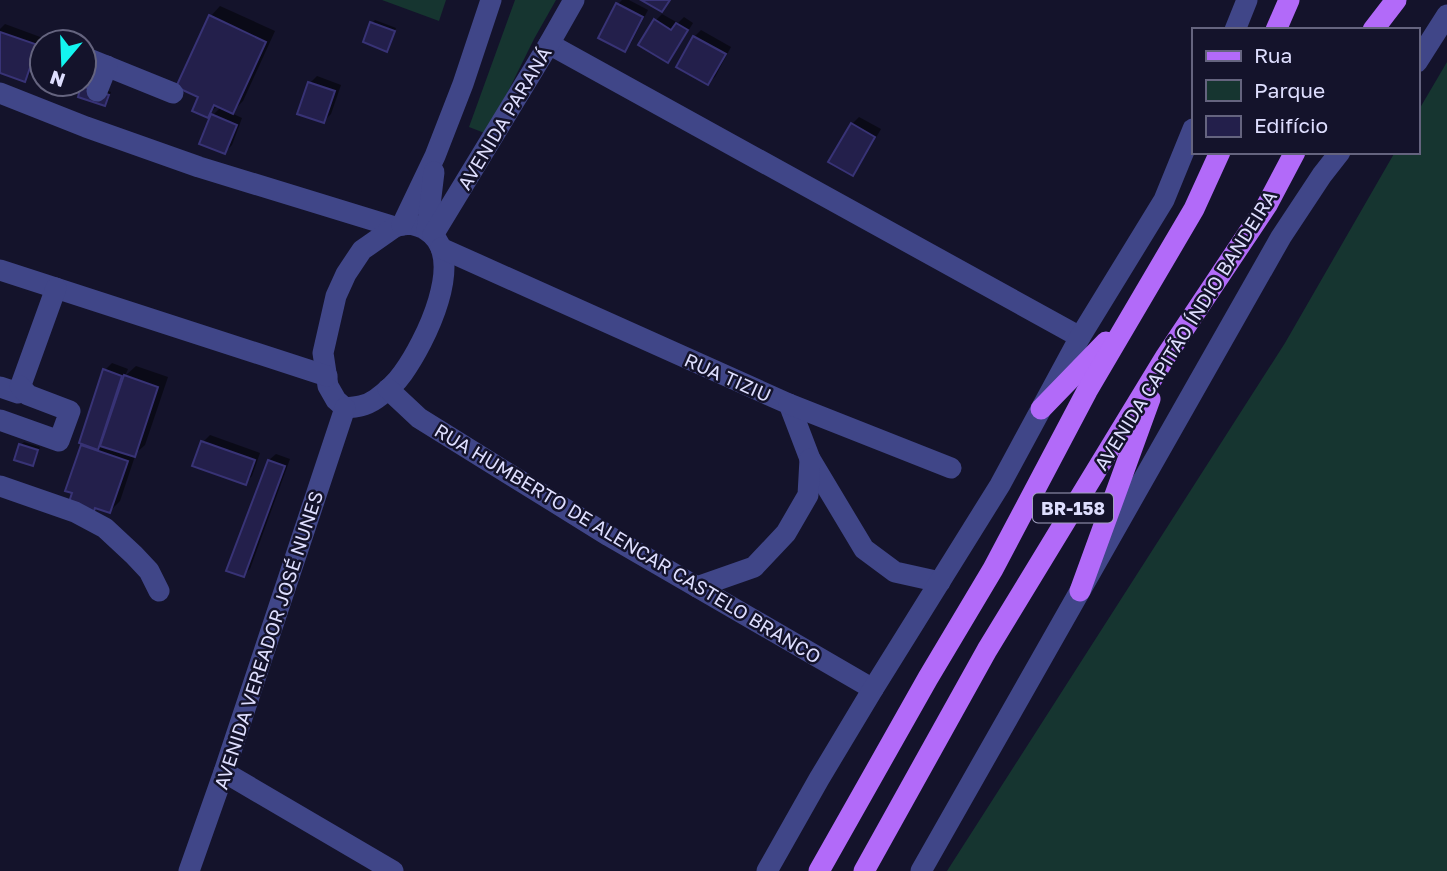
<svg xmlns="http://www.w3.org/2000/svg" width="1447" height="871" viewBox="0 0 1447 871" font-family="'Golos Text',sans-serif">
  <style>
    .green { fill: #163530 }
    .shadow { fill: #0007 }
    .building { fill: #231f4b; stroke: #383376; stroke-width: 2 }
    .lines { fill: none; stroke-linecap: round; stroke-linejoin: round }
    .minor { stroke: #404688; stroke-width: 21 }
    .major { stroke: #b26af9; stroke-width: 21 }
    .labels { text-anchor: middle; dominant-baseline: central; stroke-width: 5; stroke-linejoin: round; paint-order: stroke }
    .shield { fill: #14132b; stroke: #a1a1bf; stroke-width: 2 }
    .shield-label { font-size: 18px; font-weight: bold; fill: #dedefe }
    .street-label { font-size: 19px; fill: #dedefe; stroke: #14132b }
  </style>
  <rect width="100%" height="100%" fill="#14132b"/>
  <g class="green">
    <polygon points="382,0 446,0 439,21"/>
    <polygon points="515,0 556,0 534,39 487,134 469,127"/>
    <polygon points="1447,62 1447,871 947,871 1285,343 1395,152 1417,152 1417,113"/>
  </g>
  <g class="shadow">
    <polygon points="622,0 629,0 648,10 631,43 624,49 618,4"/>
    <polygon points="220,6 275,31 243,101 231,113 242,118 232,145 225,152 213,115 221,107 218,105 207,116 201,96 210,17"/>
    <polygon points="662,14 678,23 684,17 693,23 674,54 668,61 656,20"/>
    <polygon points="375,20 396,28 389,47 386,50 365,41 372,23"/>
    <polygon points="5,24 43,38 31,73 25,80 0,71 0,29"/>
    <polygon points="701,30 731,47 715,77 708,83 694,37"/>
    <polygon points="317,76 341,85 331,114 324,121 310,83"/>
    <polygon points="86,84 111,92 108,101 105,104 83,87"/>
    <polygon points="859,117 881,129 859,167 853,174 852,124"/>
    <polygon points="112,363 128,369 125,376 136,366 168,377 145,445 136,453 120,501 110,511 97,507 93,512 82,446 85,443 105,370"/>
    <polygon points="210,435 260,453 252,476 245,483 203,442"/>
    <polygon points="24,442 40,447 35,461 33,464 21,445"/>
    <polygon points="276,454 290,459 250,569 243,575 269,460"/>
  </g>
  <g class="building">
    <polygon points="641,0 670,0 662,12"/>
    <polygon points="616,3 643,17 625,52 598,38"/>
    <polygon points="209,15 266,42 233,114 214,105 208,118 192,111 198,97 176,87"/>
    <polygon points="654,19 671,30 676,23 688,30 668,63 638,45"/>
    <polygon points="370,22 395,31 387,52 363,42"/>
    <polygon points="0,32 38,45 25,82 0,73"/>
    <polygon points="693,36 726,54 708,85 676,67"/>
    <polygon points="308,82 335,91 324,123 297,114"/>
    <polygon points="81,86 109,95 105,106 78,97"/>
    <polygon points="211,114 237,125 225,154 199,144"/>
    <polygon points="851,123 875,137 853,176 828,162"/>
    <polygon points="103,369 122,376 98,450 79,443"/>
    <polygon points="124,375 158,387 135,457 100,446"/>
    <polygon points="201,441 255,460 246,485 192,466"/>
    <polygon points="19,444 38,450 33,466 14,460"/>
    <polygon points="81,445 128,461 110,513 95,508 93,514 68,505 72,493 65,491"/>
    <polygon points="268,460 285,466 244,577 226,571"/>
  </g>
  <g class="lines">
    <g class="minor">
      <polyline points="1235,30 1247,0"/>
      <polyline points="549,44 1080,337"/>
      <polyline points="84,57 173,93"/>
      <polyline points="1417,62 1447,15"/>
      <polyline points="97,91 107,66"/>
      <polyline points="0,93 86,127 199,167 395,227"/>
      <path d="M411,224C416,226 422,227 426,230C469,256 424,344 403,373C396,383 386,392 376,399C366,406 357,407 345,408L336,400L328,386L323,353L336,296L346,274L362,250L395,227L402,225Z"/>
      <polyline points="402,225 435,156 463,84 491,0"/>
      <polyline points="427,230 434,172"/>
      <polyline points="433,235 549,44 574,0"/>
      <polyline points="441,248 789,404 810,459 864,549 895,572 940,582"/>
      <polyline points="0,270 327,376"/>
      <polyline points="0,387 18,393 56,288"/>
      <polyline points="388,389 419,418 609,536 873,689"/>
      <polyline points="789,404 951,468"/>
      <polyline points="0,420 59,441 70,411 28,395 20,386"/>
      <polyline points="0,486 75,512 105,528 134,555 149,571 159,591"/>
      <polyline points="697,587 754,567 786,533 808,495 810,459"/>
      <polyline points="224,772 393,871"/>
      <polyline points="189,871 224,772 345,408"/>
      <polyline points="767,871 819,779 873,689 1000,485 1080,337 1164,200 1193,129"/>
      <polyline points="921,871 1281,237 1322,175 1340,152"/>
    </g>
    <g class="major">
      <polyline points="1276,30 1289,0"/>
      <polyline points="1373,30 1396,0"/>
      <polyline points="1041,409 1106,342"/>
      <polyline points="1080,591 1150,399"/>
      <polyline points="819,871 928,678 993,569 1087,391 1194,209 1220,152"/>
      <polyline points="864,871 987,650 1166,356 1267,205 1295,152"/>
    </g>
  </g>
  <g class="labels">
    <rect class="shield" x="1033" y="493.5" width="80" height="29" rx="5"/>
    <g class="shield-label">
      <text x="1073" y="508">BR-158</text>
    </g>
    <g class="street-label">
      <text transform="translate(504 118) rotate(-59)">AVENIDA PARANÁ</text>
      <text transform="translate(1185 330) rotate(-58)">AVENIDA CAPITÃO ÍNDIO BANDEIRA</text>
      <text transform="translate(728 377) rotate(24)">RUA TIZIU</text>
      <text transform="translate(628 543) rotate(31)">RUA HUMBERTO DE ALENCAR CASTELO BRANCO</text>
      <text transform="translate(268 640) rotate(-72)">AVENIDA VEREADOR JOSÉ NUNES</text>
    </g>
  </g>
  <rect x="1192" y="28" width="228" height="126" fill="#14132b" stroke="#65647f" stroke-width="2"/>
  <rect x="1206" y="51" width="35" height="10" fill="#b26af9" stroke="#65647f" stroke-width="2"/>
  <text x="1254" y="63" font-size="21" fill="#dedefe">Rua</text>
  <rect x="1206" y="80" width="35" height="21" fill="#163530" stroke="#65647f" stroke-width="2"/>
  <text x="1254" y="98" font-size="21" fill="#dedefe">Parque</text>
  <rect x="1206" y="116" width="35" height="21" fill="#231f4b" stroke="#65647f" stroke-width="2"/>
  <text x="1254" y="133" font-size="21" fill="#dedefe">Edifício</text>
  <g transform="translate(63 63) rotate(199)"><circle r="33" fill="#14132b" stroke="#65647f" stroke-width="2"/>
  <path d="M0-5L12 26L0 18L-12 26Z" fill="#13f5f0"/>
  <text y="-10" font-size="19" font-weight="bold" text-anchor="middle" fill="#dedefe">N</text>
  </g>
</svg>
